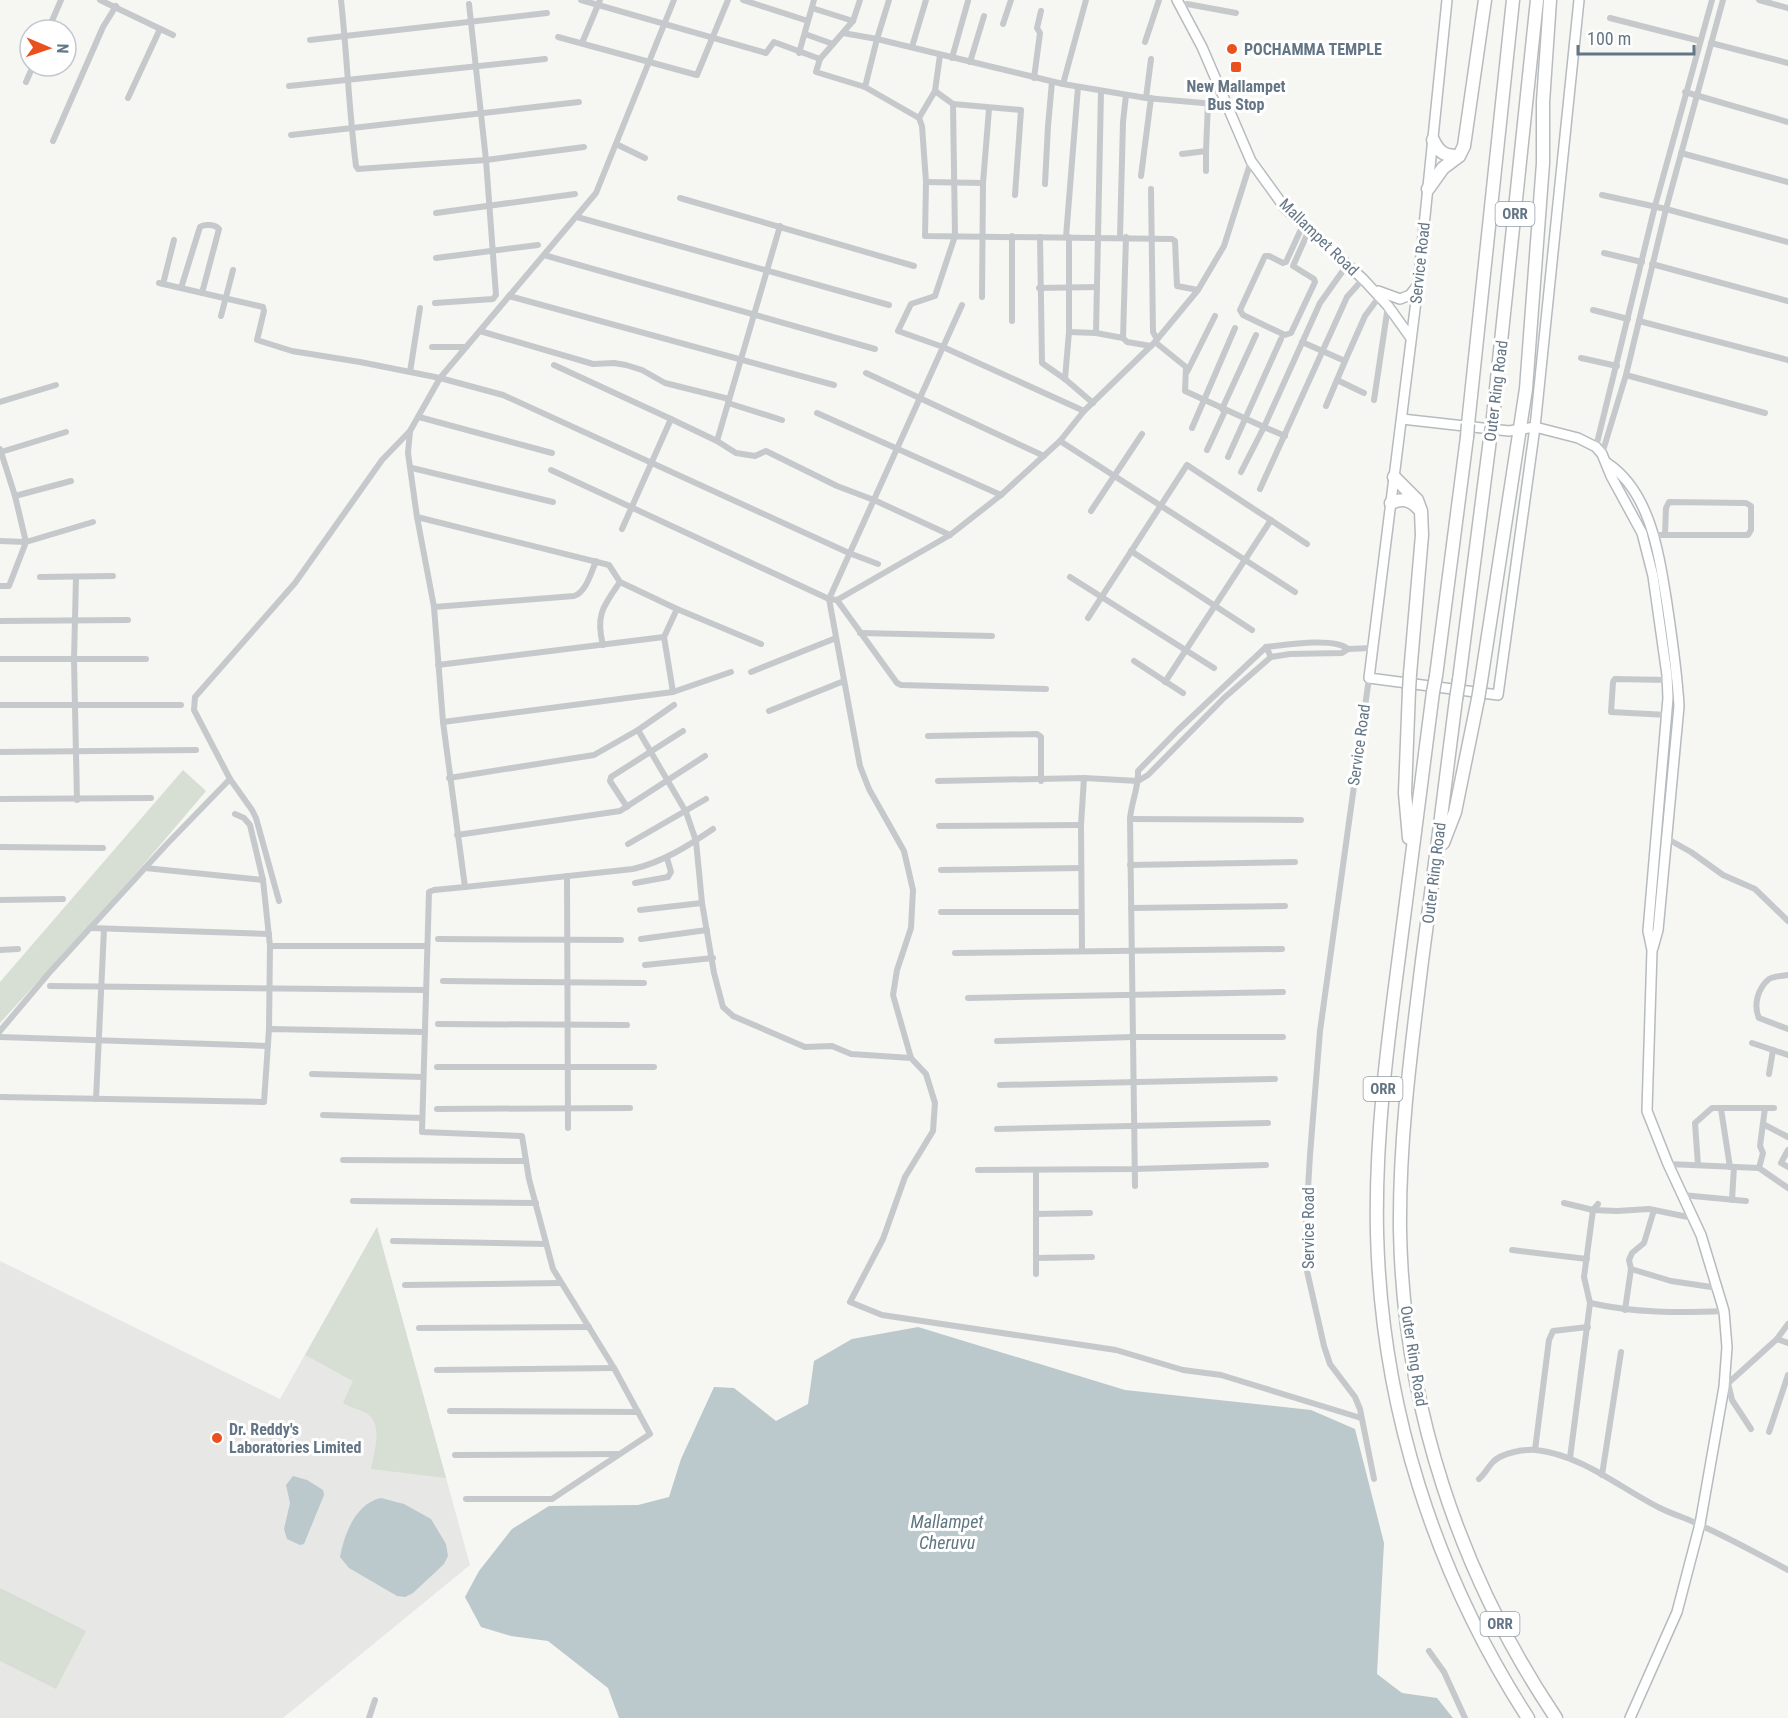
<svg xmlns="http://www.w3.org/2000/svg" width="1788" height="1718" viewBox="0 0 1788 1718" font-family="'Roboto Condensed',sans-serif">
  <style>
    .built { fill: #e7e8e6 }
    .green { fill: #d7ded3 }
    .water { fill: #bbc8cc }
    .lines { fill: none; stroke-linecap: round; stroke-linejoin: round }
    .secondary-casing { stroke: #b5bbbf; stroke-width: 12 }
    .highway-casing { stroke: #b8bbbe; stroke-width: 15 }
    .street { stroke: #c6c9cc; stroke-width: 6 }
    .secondary { stroke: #fff; stroke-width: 9 }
    .highway { stroke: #fff; stroke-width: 12 }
    .highway-bridge-casing { stroke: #b8bbbe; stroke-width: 15; stroke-linecap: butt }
    .highway-bridge { stroke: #fff; stroke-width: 12 }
    .poi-dot { fill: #eb511e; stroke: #fff; stroke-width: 2 }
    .labels { text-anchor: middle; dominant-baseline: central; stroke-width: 6; stroke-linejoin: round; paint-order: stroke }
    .shield { fill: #fff; stroke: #929faa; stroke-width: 1.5 }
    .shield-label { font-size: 15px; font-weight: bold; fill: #647685 }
    .poi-label { font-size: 16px; font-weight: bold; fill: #647685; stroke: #fff; text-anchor: start }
    .street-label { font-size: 16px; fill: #647685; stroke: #fff }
    .water-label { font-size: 18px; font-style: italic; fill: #5f7782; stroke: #fff }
  </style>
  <rect width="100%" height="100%" fill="#f6f6f2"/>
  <polygon class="built" points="377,1227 470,1565 283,1718 0,1718 0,1261 280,1399"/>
  <g class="green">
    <polygon points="183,770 206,791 138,871 0,1023 0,982"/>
    <path d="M377,1227L446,1478L371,1469C374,1452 384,1424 366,1413C359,1409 351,1408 343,1403L353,1381L305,1355Z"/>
    <polygon points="0,1588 86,1631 56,1689 0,1661"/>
  </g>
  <g class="water">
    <polygon points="918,1327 1125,1390 1311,1410 1355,1429 1384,1543 1377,1674 1402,1693 1437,1698 1453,1718 619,1718 608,1688 548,1641 511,1636 481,1627 465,1597 479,1571 512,1529 549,1506 638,1505 669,1497 681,1459 714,1387 734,1388 776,1421 808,1404 814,1361 852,1339"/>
    <polygon points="293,1476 307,1480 323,1490 324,1495 304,1544 300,1545 287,1539 284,1529 290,1503 286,1485"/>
    <path d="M381,1498L404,1504L431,1519L446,1544L448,1556L444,1564L413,1593L405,1597L397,1596L349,1568L340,1557C344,1534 356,1503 381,1498Z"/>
  </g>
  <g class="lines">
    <defs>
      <g id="secondary">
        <polyline points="1177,0 1202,47 1251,161 1285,208 1363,279 1388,306 1411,338"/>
        <polyline points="1447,0 1418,285 1369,678 1498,695 1535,427 1579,0"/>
        <polyline points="1378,291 1400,299 1410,295 1417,286"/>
        <polyline points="1402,419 1509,431 1535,427 1578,438 1596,447 1602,454 1611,476 1642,533 1653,576 1667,675 1668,698 1648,931 1652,950 1647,1111 1668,1164 1701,1235 1724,1311 1727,1347 1724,1387 1700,1524 1677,1612 1630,1718"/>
        <path d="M1607,463C1651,492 1659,555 1667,604C1672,638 1677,671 1679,706L1658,930L1653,948"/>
      </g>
      <g id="highway">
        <path d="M1433,140C1439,153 1445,156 1459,156"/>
        <polyline points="1428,189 1443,168 1459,156 1464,146 1485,0"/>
        <polyline points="1468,424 1513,0"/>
        <polyline points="1492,427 1537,0"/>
        <polyline points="1394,477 1417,500 1421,511 1422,535 1410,674"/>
        <path d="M1391,503C1402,498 1410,499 1418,508"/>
        <polyline points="1436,676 1467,437"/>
        <polyline points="1459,680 1490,439"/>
        <polyline points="1481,681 1526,389 1543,163 1543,102 1550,0"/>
        <polyline points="1409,690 1405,793 1409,838"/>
        <path d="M1433,692C1422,780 1411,868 1399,956C1387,1047 1375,1139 1377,1232C1381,1405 1434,1573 1528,1718"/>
        <path d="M1456,699C1445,786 1434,874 1422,961C1411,1051 1399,1140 1400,1230C1403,1404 1459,1574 1556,1718"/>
        <polyline points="1443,843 1455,812 1478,699"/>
      </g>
    </defs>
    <use href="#secondary" class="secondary-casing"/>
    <use href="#highway" class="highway-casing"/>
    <g class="street">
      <polyline points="100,0 173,35"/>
      <path d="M341,0C347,55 349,111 356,166L358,169L486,160L584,147"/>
      <polyline points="581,0 766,53 774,42 820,59"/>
      <path d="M674,0L596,193L440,378L410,431L408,453L417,517L434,607L443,722L465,887L633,869C663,862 688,846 713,829"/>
      <polyline points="743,0 808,21"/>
      <polyline points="860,0 853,21 820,59 816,72 865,87 919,118 922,126 926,182 925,236 1172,239 1175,241 1177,286 1198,290"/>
      <polyline points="889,0 877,39 1063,84 1146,98 1226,105"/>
      <polyline points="1759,0 1788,8"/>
      <polyline points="1187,4 1236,13"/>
      <polyline points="812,8 853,21"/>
      <polyline points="1610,18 1700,41"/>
      <polyline points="1003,24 1011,0"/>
      <polyline points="48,30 61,0"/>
      <polyline points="843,33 877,39 865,87"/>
      <polyline points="805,34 833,44"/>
      <polyline points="558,37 697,75 728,0"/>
      <polyline points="310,40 547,13"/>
      <polyline points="1145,42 1159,0"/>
      <polyline points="582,43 600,0"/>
      <polyline points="1711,43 1788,63"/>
      <polyline points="912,47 926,0"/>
      <polyline points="799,53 814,0"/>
      <polyline points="952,58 968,1"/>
      <polyline points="970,62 984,16"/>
      <polyline points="1034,78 1040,33 1037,28 1041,11"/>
      <polyline points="26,82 33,66"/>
      <polyline points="1063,84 1086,0"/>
      <polyline points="289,86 545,59"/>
      <polyline points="935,91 953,104 955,236 935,296 911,304 898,331 943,347 1084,411"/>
      <polyline points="1685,92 1788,122"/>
      <polyline points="128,98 160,29"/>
      <polyline points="1146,98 1151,59"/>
      <polyline points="953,104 1021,110 1015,195"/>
      <polyline points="919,118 935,91 940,55"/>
      <polyline points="291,135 579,102"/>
      <polyline points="53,141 103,27 116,6"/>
      <polyline points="616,144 645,158"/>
      <polyline points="1681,153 1788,182"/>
      <polyline points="1182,154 1206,151 1208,102"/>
      <polyline points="1206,171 1206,151"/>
      <polyline points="1141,176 1151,98"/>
      <polyline points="926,182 983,183"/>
      <polyline points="1045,184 1048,126 1052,82"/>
      <polyline points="1151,189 1153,332 1157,339"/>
      <polyline points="1602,195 1666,209 1788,242"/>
      <polyline points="680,198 914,266"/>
      <polyline points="436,213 575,194"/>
      <polyline points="577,217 889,305"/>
      <polyline points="1303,225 1286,262 1283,263 1269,256 1265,256 1240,310 1243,315 1285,335 1291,333 1315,282 1314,279 1293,266 1309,230"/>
      <polyline points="1040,237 1042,363 1065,379 1093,403"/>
      <polyline points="1066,237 1078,87"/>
      <polyline points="1120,237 1123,122 1126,95"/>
      <polyline points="1604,253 1642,262"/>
      <polyline points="544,255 875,349"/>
      <polyline points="436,258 538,245"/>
      <polyline points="1652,264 1788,301"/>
      <polyline points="159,283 263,307 264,311 257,340 292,351 360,362 440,378 503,395 849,553 878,564"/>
      <polyline points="163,284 174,240"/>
      <path d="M181,288L200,227C204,224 215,224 219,229L202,293"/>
      <polyline points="1039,288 1097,287"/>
      <polyline points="509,296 834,385"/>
      <polyline points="982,297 983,183 989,109"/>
      <polyline points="435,303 493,299 496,295 486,160 469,4"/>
      <polyline points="962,305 829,599 860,766 869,789 904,851 913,890 911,928 897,970 893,995 911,1058 926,1074 935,1103 933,1131 905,1177 883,1239 850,1302 882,1315 1116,1350 1183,1370 1221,1375 1361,1418"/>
      <polyline points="1593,310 1628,319"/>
      <polyline points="221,316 233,270"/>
      <polyline points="1012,321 1012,236"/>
      <polyline points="1639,321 1788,360"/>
      <polyline points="480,331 593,364 614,363 626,365 642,370 665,383 729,399"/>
      <polyline points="1069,332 1096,333 1123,338 1127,342 1151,346"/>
      <polyline points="1096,333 1101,91"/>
      <polyline points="1123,338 1126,237"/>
      <polyline points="1155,342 1186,367 1185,391 1264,427 1241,472"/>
      <polyline points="1302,342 1345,361 1365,316 1379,297"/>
      <polyline points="432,347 466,347"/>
      <polyline points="1581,358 1617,366"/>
      <polyline points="554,365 671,419 717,441 736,453 755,456 766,451 837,486 874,500 950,535"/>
      <polyline points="410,372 420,308"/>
      <polyline points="1187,372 1215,316"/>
      <polyline points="866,373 1044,456"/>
      <polyline points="1626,375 1765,413"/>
      <polyline points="1065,379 1069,332 1069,237"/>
      <polyline points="1337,380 1364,393"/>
      <polyline points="1374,400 1388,306"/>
      <polyline points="0,402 56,385"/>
      <polyline points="728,403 782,420"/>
      <polyline points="1326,406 1345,361"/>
      <polyline points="1222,409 1256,335"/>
      <polyline points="817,413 1001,495"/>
      <polyline points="419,417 552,453"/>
      <polyline points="1192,428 1235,328"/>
      <polyline points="1285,436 1264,427 1320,303 1347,265"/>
      <polyline points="717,441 780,226"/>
      <polyline points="1060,441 1295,592"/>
      <polyline points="1596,447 1655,206 1712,0"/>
      <polyline points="0,449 15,496 26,542 0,541"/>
      <polyline points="1207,450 1225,411"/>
      <polyline points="1,452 66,432"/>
      <polyline points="1602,454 1626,375 1666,209 1723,0"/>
      <polyline points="1228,457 1281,339"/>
      <polyline points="412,468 553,502"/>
      <polyline points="551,470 829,599 837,600 950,535 1001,495 1060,441 1084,411 1155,342 1198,290 1224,246 1251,161"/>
      <polyline points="1260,489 1347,297 1363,279"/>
      <polyline points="15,496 71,481"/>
      <polyline points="1091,511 1142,434"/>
      <polyline points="417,517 609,565 620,582 677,609 761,644"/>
      <polyline points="622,529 671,419"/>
      <polyline points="1653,535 1748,535 1751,530 1751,506 1746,503 1669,502 1666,508 1665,534"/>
      <polyline points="1131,551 1252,630"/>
      <polyline points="40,577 113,576"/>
      <polyline points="76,577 74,660 77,800"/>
      <polyline points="1070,577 1214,668"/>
      <polyline points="0,586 9,586 26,542 93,522"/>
      <polyline points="837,600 897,683 901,685 1046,689"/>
      <path d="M434,607L574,596C586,592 591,573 596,561"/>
      <polyline points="1088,618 1187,465 1307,544"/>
      <polyline points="0,621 128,620"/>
      <polyline points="860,633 992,636"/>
      <path d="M603,645C595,615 604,605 620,582"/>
      <path d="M1271,657L1266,647C1285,645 1334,637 1348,649"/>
      <polyline points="0,659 146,659"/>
      <polyline points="1134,661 1183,693"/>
      <polyline points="438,665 664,637"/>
      <polyline points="751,672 836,638"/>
      <polyline points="1369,678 1320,1031 1310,1155 1305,1240 1307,1271 1324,1346 1330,1364 1355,1397 1360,1409 1374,1479"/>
      <polyline points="1667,680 1615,679 1613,682 1611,712 1668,715"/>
      <polyline points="1165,682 1271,520"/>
      <polyline points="673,692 664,637 677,609"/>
      <polyline points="0,705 181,705"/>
      <polyline points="769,711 844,681"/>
      <polyline points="443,722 673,692 731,672"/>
      <polyline points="638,730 686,812 696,841 702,903 714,973 723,1007 733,1016 805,1047 832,1046 851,1054 911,1058"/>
      <polyline points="928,736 1037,734 1041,737 1041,781"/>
      <polyline points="0,752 196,750"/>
      <polyline points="449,778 594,755 638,730 674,705"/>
      <polyline points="938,781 1084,778 1138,781 1148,775 1224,698 1271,657 1290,654 1342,653 1348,649 1371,648"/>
      <polyline points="0,799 151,798"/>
      <polyline points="627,807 610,781 611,777 683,731"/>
      <polyline points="235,814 244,818 250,825 263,880 270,946 269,1029"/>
      <polyline points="1130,819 1301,820"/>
      <polyline points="939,826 1081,825"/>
      <polyline points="457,835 620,811 705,756"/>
      <polyline points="1666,838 1691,852 1723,875 1755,889 1788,921"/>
      <polyline points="628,844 706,799"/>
      <polyline points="0,847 103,848"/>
      <polyline points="1130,865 1295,862"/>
      <polyline points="145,868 263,880"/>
      <polyline points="941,870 1081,868"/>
      <polyline points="567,876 568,1128"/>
      <polyline points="635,883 668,877 671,872 667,858"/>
      <polyline points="465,887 434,890 429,892 422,1132 522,1136 529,1179 553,1269 614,1368 650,1434 552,1499 466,1499"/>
      <polyline points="0,900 63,899"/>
      <polyline points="279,901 256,818 252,810 230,779 194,710 195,697 295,583 382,460 410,431"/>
      <polyline points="1131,908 1285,906"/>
      <polyline points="640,910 702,903"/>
      <polyline points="941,912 1081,912"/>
      <polyline points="90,928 269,934"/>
      <polyline points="438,939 621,940"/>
      <polyline points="641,939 707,930"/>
      <polyline points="270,946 427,946"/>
      <polyline points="0,950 18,949"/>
      <polyline points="1082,951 1081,825 1084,778"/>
      <polyline points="955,953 1282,949"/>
      <polyline points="645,965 713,958"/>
      <path d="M1788,975C1782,976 1774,976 1769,979C1758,988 1753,1005 1759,1018L1788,1029"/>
      <polyline points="443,981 644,983"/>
      <polyline points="50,986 426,990"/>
      <polyline points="968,998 1283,992"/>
      <polyline points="438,1024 627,1025"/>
      <polyline points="0,1031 49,973 166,845 230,779"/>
      <polyline points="0,1037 268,1046"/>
      <polyline points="997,1041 1133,1037 1283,1037"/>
      <polyline points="1752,1043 1788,1055"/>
      <polyline points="437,1067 654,1067"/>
      <polyline points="312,1074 423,1077"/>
      <polyline points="1769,1074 1773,1050"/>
      <polyline points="1000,1085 1275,1079"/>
      <polyline points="0,1097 264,1102 269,1029 425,1032"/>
      <polyline points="96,1099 104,929"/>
      <polyline points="437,1109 630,1108"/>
      <polyline points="1721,1109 1730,1167"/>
      <polyline points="323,1115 422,1118"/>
      <polyline points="1763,1124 1788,1137"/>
      <polyline points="997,1129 1268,1123"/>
      <polyline points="1788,1150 1781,1163 1788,1167"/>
      <polyline points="343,1160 526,1161"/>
      <polyline points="1668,1164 1759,1168 1788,1188"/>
      <polyline points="1698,1165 1695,1123 1712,1108 1774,1108"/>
      <polyline points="1759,1168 1763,1153 1760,1146 1765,1108"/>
      <polyline points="978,1170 1135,1169 1266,1165"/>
      <path d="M1135,1186L1130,819C1131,803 1139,787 1138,771L1178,730L1266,647"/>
      <polyline points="1682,1195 1746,1201"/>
      <polyline points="1732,1200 1734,1167"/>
      <polyline points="353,1201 536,1203"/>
      <polyline points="1564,1203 1593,1210 1617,1211 1649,1209 1693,1218"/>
      <polyline points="1036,1214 1090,1213"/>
      <polyline points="393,1241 546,1244"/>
      <polyline points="1512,1250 1587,1259"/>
      <polyline points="1036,1258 1092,1257"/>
      <polyline points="1631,1269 1671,1281 1718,1288"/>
      <polyline points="1036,1274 1036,1170"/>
      <polyline points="405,1285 561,1283"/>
      <path d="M1590,1303C1635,1313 1678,1313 1724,1311"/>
      <polyline points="1625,1310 1631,1269 1629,1260 1632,1253 1644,1243 1654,1210"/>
      <polyline points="419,1328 589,1327"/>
      <polyline points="1777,1339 1788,1343"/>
      <polyline points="437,1370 614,1368"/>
      <polyline points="1728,1383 1732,1400 1751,1429"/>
      <polyline points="1725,1386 1777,1339 1788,1324"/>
      <polyline points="450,1411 638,1412"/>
      <polyline points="1769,1432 1788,1375"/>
      <polyline points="1535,1450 1549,1340 1553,1331 1588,1327"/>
      <polyline points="455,1455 619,1454"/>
      <polyline points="1570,1458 1590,1303 1584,1277 1593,1210 1598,1204"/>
      <polyline points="1602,1475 1621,1352"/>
      <path d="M1479,1479C1485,1474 1488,1467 1493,1462C1501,1453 1524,1449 1536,1450C1582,1455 1620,1488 1660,1508C1674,1515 1689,1519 1702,1526C1731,1539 1760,1555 1788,1570"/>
      <polyline points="1429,1651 1444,1672 1465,1718"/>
      <polyline points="369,1718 375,1700"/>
    </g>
    <use href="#secondary" class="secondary"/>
    <use href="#highway" class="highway"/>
    <defs>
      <g id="highway-bridge">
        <polyline points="1467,437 1468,424"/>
        <polyline points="1490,439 1492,427"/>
        <polyline points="1409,690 1410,674"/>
        <polyline points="1433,692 1436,676"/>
        <polyline points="1456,699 1459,680"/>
        <polyline points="1478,699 1481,681"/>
      </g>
    </defs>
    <use href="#highway-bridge" class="highway-bridge-casing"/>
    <use href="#highway-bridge" class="highway-bridge"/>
  </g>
  <g class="poi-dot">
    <circle cx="1232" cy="49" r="6"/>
    <rect x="1230" y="61" width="12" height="12" rx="3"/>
    <circle cx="217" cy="1438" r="6"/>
  </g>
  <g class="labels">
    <g class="shield">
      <rect x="1495.5" y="202" width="39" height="24" rx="4.5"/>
      <rect x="1363.5" y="1077" width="39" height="24" rx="4.5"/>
      <rect x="1480.5" y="1612" width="39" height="24" rx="4.5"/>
    </g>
    <g class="shield-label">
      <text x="1515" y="214">ORR</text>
      <text x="1383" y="1089">ORR</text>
      <text x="1500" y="1624">ORR</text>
    </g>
    <g class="poi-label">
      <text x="1244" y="49">POCHAMMA TEMPLE</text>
      <text x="1236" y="86" text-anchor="middle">New Mallampet<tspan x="1236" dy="18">Bus Stop</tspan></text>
      <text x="229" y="1429">Dr. Reddy's<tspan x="229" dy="18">Laboratories Limited</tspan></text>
    </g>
    <g class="street-label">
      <text transform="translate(1319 237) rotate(44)">Mallampet Road</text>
      <text transform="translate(1420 263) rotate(-84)">Service Road</text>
      <text transform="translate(1496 391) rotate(-83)">Outer Ring Road</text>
      <text transform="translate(1359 745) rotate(-82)">Service Road</text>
      <text transform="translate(1434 873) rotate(-83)">Outer Ring Road</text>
      <text transform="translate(1308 1228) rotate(-90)">Service Road</text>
      <text transform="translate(1414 1356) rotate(81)">Outer Ring Road</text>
    </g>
    <g class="water-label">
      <text x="947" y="1521">Mallampet<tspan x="947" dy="21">Cheruvu</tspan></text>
    </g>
  </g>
  <g transform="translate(48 48) rotate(92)"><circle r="28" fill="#ffffff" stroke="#c1c8ce" stroke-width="1.5"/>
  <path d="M0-4.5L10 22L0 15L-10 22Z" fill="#eb511e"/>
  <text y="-9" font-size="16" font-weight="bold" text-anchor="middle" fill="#647685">N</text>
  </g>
  <path d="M1578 45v9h116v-9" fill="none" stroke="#647685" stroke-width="3"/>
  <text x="1587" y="45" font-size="18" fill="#647685" stroke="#ffffff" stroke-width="4.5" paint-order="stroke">100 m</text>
</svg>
